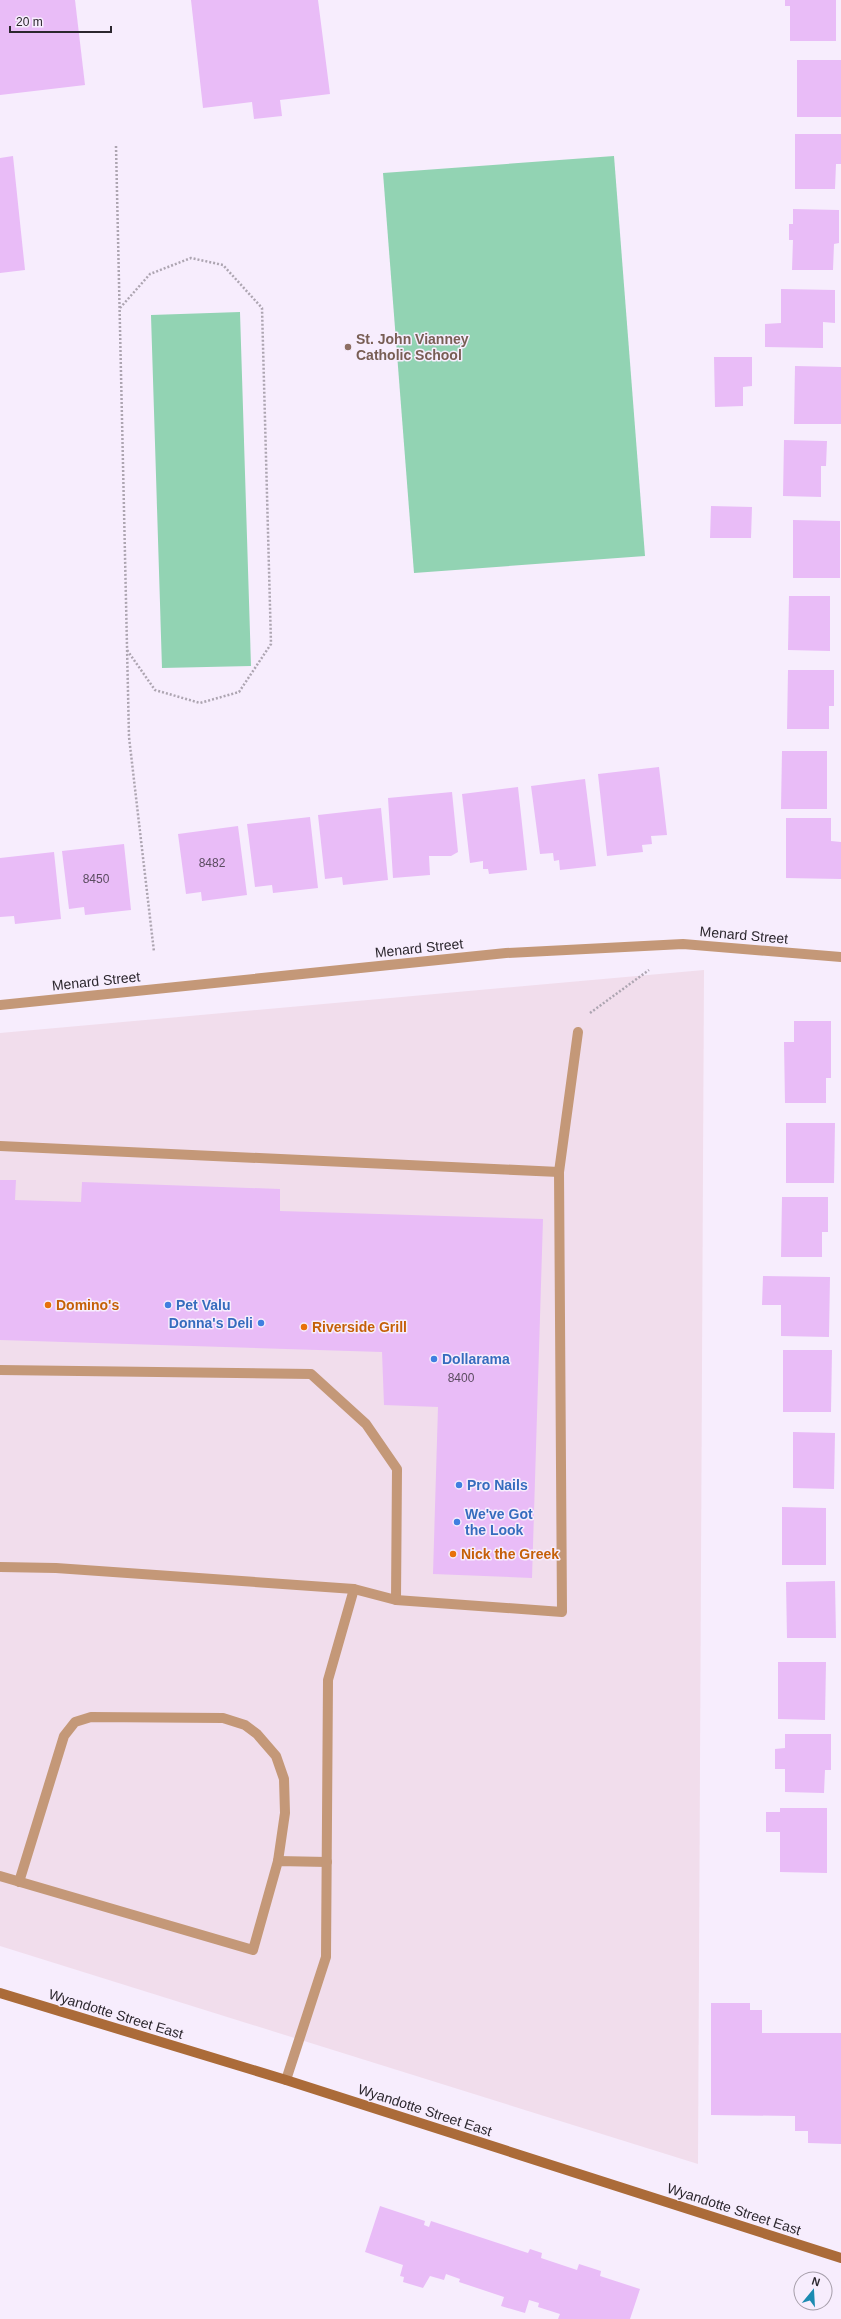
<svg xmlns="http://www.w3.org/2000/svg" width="841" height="2319" viewBox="0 0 841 2319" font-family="Arial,sans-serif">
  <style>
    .commercial { fill: #f1ddec }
    .pitch { fill: #92d3b3 }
    .building { fill: #e9bcf7 }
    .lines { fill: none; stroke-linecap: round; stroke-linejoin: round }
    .path { stroke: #ada5b1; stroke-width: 2.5; stroke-dasharray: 2 2; stroke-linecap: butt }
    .lane { stroke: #c49878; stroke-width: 10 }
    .street { stroke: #c49878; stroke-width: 10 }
    .secondary { stroke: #ab6b39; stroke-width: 10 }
    .education-dot { fill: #8d6e63; stroke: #f7edfd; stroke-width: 1.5 }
    .food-dot { fill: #e8710a; stroke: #f7edfd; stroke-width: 1.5 }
    .shop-dot { fill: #3f7fe0; stroke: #f7edfd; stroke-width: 1.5 }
    .labels { text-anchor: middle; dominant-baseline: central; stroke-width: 3; stroke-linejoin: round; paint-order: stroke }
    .number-label { font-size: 12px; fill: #5b4c60 }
    .education-label { font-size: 14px; font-weight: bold; fill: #785e54; stroke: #f7edfd; text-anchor: start }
    .street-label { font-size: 14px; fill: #2c272e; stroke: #f7edfd }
    .food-label { font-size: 14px; font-weight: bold; fill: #c56008; stroke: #f7edfd; text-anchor: start }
    .shop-label { font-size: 14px; font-weight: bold; fill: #366cbe; stroke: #f7edfd; text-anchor: start }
  </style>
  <rect width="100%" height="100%" fill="#f7edfd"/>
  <polygon class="commercial" points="704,970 698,2164 0,1946 0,1033"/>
  <g class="pitch">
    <polygon points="614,156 645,556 414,573 383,173"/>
    <polygon points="240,312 251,666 162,668 151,315"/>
  </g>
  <g class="building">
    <polygon points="0,0 75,0 85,85 0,95"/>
    <polygon points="191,0 318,0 330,94 280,100 282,116 254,119 252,102 203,108"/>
    <polygon points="785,0 836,0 836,41 790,41 790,6 785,6"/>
    <rect x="797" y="60" width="44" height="57"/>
    <polygon points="795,134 841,134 841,164 836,164 835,189 795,189"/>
    <polygon points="13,156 25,270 0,273 0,158"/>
    <polygon points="793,209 839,210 839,243 834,244 833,270 792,270 793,240 789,240 789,224 793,224"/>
    <polygon points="781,289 835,290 835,323 823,322 823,348 765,347 765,324 781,323"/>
    <polygon points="714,357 752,357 752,386 743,387 743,406 715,407"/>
    <polygon points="795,366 841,367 841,424 794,424"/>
    <polygon points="784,440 827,441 826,466 821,466 821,497 783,496"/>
    <polygon points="711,506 752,507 751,538 710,538"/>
    <polygon points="793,520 840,521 840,578 793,578"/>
    <polygon points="789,596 830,596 830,651 788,650"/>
    <polygon points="788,670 834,670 834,706 829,706 829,729 787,729"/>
    <polygon points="782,751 827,751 827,809 781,809"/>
    <polygon points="659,767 667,835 651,836 652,844 642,845 643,852 607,856 598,774"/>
    <polygon points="585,779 596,866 560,870 559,860 554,861 553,853 540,854 531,786"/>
    <polygon points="518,787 527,870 489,874 488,869 483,869 483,861 470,863 462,794"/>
    <polygon points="452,792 458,852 451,856 429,856 430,875 393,878 388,798"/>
    <polygon points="381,808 388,880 343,885 342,877 325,879 318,815"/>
    <polygon points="310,817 318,888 273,893 272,885 255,887 247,824"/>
    <polygon points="786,818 831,818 831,841 841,842 841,879 786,878"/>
    <polygon points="238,826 247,895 202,901 201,892 186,894 178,834"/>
    <polygon points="124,844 131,910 85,915 84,907 69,909 62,851"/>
    <polygon points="54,852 61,919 15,924 14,916 0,917 0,858"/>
    <polygon points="794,1021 831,1021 831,1078 826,1078 826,1103 785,1103 784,1042 794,1042"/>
    <polygon points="786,1123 835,1123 834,1183 786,1183"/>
    <polygon points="0,1180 16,1180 15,1200 81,1202 82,1182 280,1189 280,1211 543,1219 532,1578 433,1574 438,1407 384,1405 382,1352 0,1340"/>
    <polygon points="782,1197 828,1197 828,1232 822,1232 822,1257 781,1257"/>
    <polygon points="763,1276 830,1277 829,1337 781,1336 781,1305 762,1305"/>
    <polygon points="783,1350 832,1350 831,1412 783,1412"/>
    <polygon points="793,1432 835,1433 834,1489 793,1488"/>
    <polygon points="782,1507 826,1508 826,1565 782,1565"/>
    <polygon points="835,1581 836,1638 787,1638 786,1582"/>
    <polygon points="778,1662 826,1662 825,1720 778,1719"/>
    <polygon points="785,1734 831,1734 831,1770 825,1770 824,1793 785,1792 785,1769 775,1769 775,1749 785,1748"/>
    <polygon points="780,1808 827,1808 827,1873 780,1872 780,1832 766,1832 766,1812 780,1812"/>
    <polygon points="711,2003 750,2003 750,2010 762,2010 762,2033 841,2033 841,2144 808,2143 808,2131 795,2131 795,2116 711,2115"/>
    <polygon points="380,2206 425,2221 424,2225 429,2227 431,2221 528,2253 530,2249 542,2253 541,2258 577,2270 579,2264 601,2271 600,2276 640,2289 630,2319 558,2319 560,2314 538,2307 539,2303 529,2300 525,2313 501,2306 504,2297 459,2282 460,2279 446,2274 444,2280 430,2276 423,2288 403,2282 404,2277 400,2276 403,2265 365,2252"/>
  </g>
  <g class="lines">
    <g class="path">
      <polyline points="116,146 129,737 154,952"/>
      <polyline points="120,308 150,274 191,258 223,265 262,308 271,644 239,692 200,703 155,690 127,650"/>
      <polyline points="590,1013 649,970"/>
    </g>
    <g class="lane">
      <polyline points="0,1146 559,1172"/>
      <polyline points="0,1370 311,1374 366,1424 397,1469 396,1600"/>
      <polyline points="0,1567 56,1568 354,1589 396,1600 562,1612 559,1172 578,1032"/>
      <polyline points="0,1876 253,1950 278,1861 327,1862"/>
      <polyline points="19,1882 64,1736 75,1722 91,1717 223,1718 245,1725 257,1734 276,1756 284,1779 285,1813 278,1861"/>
      <polyline points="286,2080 326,1957 328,1680 354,1589"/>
    </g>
    <polyline class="street" points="0,1005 506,953 683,944 841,957"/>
    <polyline class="secondary" points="0,1993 286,2080 841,2258"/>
  </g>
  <circle class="education-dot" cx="348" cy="347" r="4"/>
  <g class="food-dot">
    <circle cx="48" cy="1305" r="4"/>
    <circle cx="304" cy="1327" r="4"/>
    <circle cx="453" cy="1554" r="4"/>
  </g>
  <g class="shop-dot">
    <circle cx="168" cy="1305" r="4"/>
    <circle cx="261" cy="1323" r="4"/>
    <circle cx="434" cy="1359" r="4"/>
    <circle cx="459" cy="1485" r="4"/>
    <circle cx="457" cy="1522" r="4"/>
  </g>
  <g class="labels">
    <g class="number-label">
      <text x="212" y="863">8482</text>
      <text x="96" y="879">8450</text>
      <text x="461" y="1378">8400</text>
    </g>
    <g class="education-label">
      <text x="356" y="339">St. John Vianney<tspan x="356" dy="16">Catholic School</tspan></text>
    </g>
    <g class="street-label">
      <text transform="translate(744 935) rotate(5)">Menard Street</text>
      <text transform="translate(419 948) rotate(-6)">Menard Street</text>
      <text transform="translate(96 981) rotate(-6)">Menard Street</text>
      <text transform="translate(116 2014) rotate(17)">Wyandotte Street East</text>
      <text transform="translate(425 2110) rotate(18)">Wyandotte Street East</text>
      <text transform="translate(734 2209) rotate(18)">Wyandotte Street East</text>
    </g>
    <g class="food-label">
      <text x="56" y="1305">Domino's</text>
      <text x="312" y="1327">Riverside Grill</text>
      <text x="461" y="1554">Nick the Greek</text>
    </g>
    <g class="shop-label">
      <text x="176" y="1305">Pet Valu</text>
      <text x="253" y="1323" text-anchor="end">Donna's Deli</text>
      <text x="442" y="1359">Dollarama</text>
      <text x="467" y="1485">Pro Nails</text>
      <text x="465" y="1514">We've Got<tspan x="465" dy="16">the Look</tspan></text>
    </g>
  </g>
  <g transform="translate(813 2291) rotate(18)"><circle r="19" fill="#f7edfd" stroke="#a69eaa"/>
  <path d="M0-3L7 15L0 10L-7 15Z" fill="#1c8bb1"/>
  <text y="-6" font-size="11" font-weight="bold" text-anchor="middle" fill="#2c272e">N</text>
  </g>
  <path d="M10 26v6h101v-6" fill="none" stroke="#2c272e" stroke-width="2"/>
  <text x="16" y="26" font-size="12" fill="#2c272e" stroke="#f7edfd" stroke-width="3" paint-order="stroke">20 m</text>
</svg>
